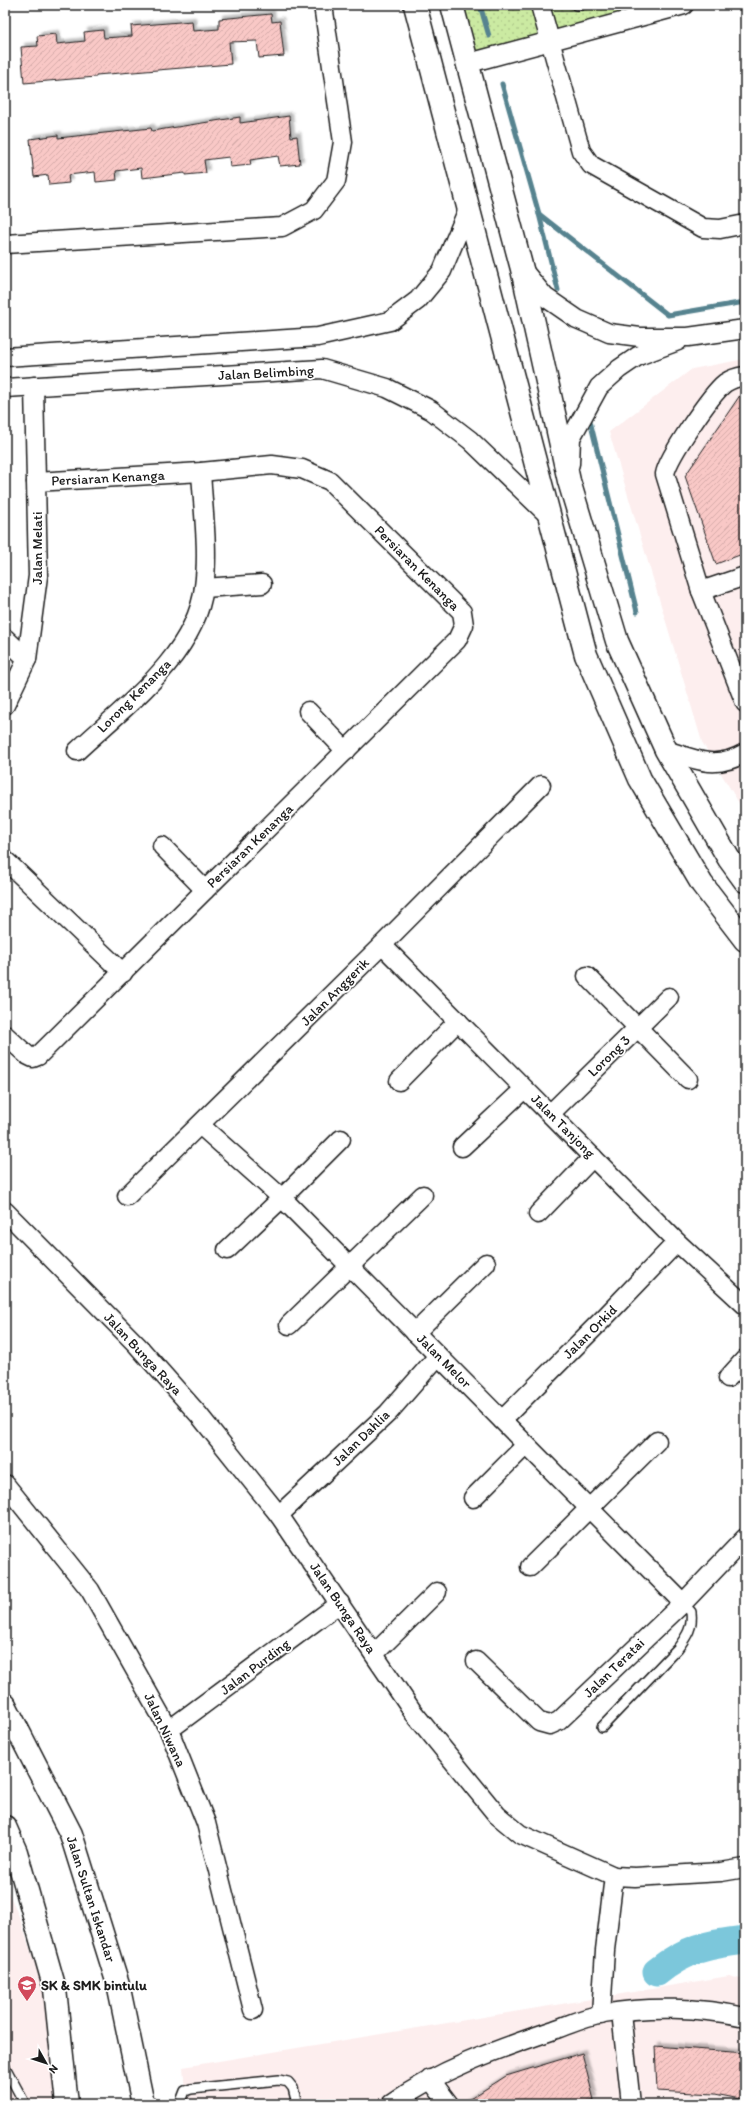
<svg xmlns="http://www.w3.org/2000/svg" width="750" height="2109" viewBox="0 0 750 2109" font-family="Itim,sans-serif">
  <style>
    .built { fill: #fdeeee }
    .grass { fill: url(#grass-dots); stroke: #74835f }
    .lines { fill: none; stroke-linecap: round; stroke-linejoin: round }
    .stream { stroke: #56838f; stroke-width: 5 }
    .river { stroke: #7cc7db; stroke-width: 29 }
    .building { fill: url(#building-hatch); stroke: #1c1c1c; filter: url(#shadow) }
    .service-casing { stroke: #1c1c1c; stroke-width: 12 }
    .minor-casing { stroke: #1c1c1c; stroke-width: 21 }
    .secondary-casing { stroke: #1c1c1c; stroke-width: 25 }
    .primary-casing { stroke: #1c1c1c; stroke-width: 25 }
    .service { stroke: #fff; stroke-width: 9 }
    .minor { stroke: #fff; stroke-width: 18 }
    .secondary { stroke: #fff; stroke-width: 22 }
    .primary { stroke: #fff; stroke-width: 22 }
    .labels { text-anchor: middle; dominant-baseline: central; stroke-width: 3.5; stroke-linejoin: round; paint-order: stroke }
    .street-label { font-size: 14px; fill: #1c1c1c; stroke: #fff }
    .poi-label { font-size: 14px; font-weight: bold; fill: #1c1c1c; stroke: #fff; text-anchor: start }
  </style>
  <defs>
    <pattern id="grass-dots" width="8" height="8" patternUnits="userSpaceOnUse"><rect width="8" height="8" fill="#cbeaa2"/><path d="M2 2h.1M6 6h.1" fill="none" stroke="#aec88b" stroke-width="1.8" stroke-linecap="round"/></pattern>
    <pattern id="building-hatch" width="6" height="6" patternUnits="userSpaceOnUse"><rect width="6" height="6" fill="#f9c8c6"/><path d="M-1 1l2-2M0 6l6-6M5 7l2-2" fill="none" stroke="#d5abaa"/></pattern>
    <filter id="shadow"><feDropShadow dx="3.5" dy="-3.5" stdDeviation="1" flood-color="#0004"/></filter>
  </defs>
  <rect width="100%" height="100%" fill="#fff"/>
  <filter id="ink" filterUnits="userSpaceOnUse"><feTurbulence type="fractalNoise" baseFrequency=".025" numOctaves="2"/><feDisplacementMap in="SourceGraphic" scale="8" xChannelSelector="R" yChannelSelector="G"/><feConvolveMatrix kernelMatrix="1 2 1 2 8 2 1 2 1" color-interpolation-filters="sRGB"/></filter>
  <g filter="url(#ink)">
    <g class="built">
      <polygon points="745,359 745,813 702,742 609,432 692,369"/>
      <polygon points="5,1885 19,1916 77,2089 79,2104 5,2104"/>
      <polygon points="729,1976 745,1980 745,2104 186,2104 183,2067"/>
    </g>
    <polygon class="grass" points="455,5 684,5 469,63"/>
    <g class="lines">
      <g class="stream">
        <polyline points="480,5 489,36"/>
        <polyline points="502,84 539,214 558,290"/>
        <polyline points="539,214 668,315 745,302"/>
        <polyline points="589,417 637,612"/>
      </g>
      <path class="river" d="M657,1972C685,1949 709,1944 745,1940"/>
    </g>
    <g class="building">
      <polygon points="271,14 272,22 280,21 284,56 259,58 257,41 229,42 231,64 96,75 96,77 24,83 21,47 38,46 37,36 56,34 57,44 85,41 84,32 103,30 104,38 132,36 131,26 192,21 193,31 219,29 219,19"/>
      <polygon points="289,116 291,137 297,136 300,164 280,166 278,156 250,160 251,165 230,167 229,157 204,160 206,173 185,175 185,173 142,178 141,168 116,171 117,180 96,182 95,172 68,175 69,183 49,185 48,175 34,177 30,139 58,135 58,138 151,128 152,131 240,117 240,123"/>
      <polygon points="745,388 745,483 742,488 745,500 745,553 716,564 685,476"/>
      <polygon points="655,2046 745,2053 745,2100 715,2094 657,2091"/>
      <polygon points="582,2053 594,2100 577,2104 462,2104 506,2076"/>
    </g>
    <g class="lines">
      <defs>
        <g id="service">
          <polyline points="576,5 581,5"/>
          <path d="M602,1727L678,1648C687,1636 693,1627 691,1612L683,1603"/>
          <polyline points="5,2067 25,2104"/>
          <polyline points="180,2104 185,2091 191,2089 279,2080 288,2082 293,2088 297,2104"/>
        </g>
        <g id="minor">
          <polyline points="540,5 581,151 591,165 703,228 720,229 745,224"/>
          <polyline points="469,63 684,5"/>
          <polyline points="5,244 282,227 314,210 336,181 343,142 323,5"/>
          <polyline points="522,269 545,297 577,319 609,333 640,337 688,337 745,329"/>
          <polyline points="5,357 318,337 390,321 418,300 442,271 468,209"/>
          <path d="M745,376C738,377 731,379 725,383C711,394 668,457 665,474L701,591L745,703"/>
          <polyline points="5,388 322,369 387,388 431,410 470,440 550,517"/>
          <polyline points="570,464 571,438 599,387 619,369 638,356 678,341"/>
          <polyline points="204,588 262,584"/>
          <polyline points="701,591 745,576"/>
          <polyline points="5,638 27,659"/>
          <polyline points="5,705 27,659 38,576 34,386"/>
          <polyline points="308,711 346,751"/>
          <path d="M666,750C696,760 715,770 745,753"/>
          <path d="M77,751C124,707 196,655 204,587C209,551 203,509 201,472"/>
          <polyline points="162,846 205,890"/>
          <polyline points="5,860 123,973"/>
          <polyline points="382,945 677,1242 745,1305"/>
          <polyline points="587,976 688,1079"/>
          <polyline points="5,1035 27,1055 33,1058 38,1056 457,640 464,625 462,612 330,481 302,469 272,465 201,472 36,482"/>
          <polyline points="399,1081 458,1021"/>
          <polyline points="550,1114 669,997"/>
          <polyline points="200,1125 282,1198 683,1603"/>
          <polyline points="462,1147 524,1089"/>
          <polyline points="127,1196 382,945 541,785"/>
          <polyline points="5,1211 137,1345 199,1415 279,1515 413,1712 497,1815 520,1834 614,1876 635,1877 721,1872 745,1868"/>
          <polyline points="538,1214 593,1157"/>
          <polyline points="227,1250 282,1198 341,1139"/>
          <polyline points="289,1325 423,1195"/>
          <polyline points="415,1333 486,1263"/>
          <polyline points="728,1378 745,1359"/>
          <polyline points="502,1420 606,1316 677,1242"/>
          <polyline points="5,1484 90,1590 169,1730 206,1823 253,2010"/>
          <polyline points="473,1498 526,1445"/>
          <polyline points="279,1515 388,1413 438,1356"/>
          <polyline points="530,1567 657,1441"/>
          <polyline points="374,1654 437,1592"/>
          <polyline points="476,1661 539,1722 550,1725 559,1721 683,1603 745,1538"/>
          <polyline points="169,1730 340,1603"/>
          <polyline points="621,2013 631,2104"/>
          <polyline points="601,2015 605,1950 614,1876"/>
          <polyline points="430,2079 449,2104"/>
          <path d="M391,2104C439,2070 495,2050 551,2031C568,2025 585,2017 603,2014C648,2006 700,2007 745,2017"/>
        </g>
        <g id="secondary">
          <polyline points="415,5 586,655 640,779 702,884 745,940"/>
          <polyline points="452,5 522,269 569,481 617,641 666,750 729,859 745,881"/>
        </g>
        <g id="primary">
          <polyline points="5,1705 71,1834 118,1984 143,2104"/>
          <polyline points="5,1827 16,1852 55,1989 67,2104"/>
        </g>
      </defs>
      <use href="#service" class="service-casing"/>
      <use href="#minor" class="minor-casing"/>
      <use href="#secondary" class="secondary-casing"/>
      <use href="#primary" class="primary-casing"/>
      <use href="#service" class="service"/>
      <use href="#minor" class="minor"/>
      <use href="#secondary" class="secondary"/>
      <use href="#primary" class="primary"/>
    </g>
  </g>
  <defs>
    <symbol id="school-pin" viewBox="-11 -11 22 30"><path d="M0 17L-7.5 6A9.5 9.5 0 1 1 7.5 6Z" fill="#d1495b" stroke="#fff"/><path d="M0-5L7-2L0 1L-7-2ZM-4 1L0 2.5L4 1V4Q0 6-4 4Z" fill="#fff"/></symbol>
  </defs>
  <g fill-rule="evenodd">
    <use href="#school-pin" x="16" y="1974" width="22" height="30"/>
  </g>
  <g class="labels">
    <g class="street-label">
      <text transform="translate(266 373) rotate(-3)">Jalan Belimbing</text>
      <text transform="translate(108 478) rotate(-3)">Persiaran Kenanga</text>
      <text transform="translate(37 548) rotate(-90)">Jalan Melati</text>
      <text transform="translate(417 568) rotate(45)">Persiaran Kenanga</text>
      <text transform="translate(134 696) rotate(-45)">Lorong Kenanga</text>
      <text transform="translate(250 846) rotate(-44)">Persiaran Kenanga</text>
      <text transform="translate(335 992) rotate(-45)">Jalan Anggerik</text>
      <text transform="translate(609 1056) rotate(-44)">Lorong 3</text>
      <text transform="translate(563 1126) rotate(45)">Jalan Tanjong</text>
      <text transform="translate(590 1332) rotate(-45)">Jalan Orkid</text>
      <text transform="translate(143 1354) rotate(47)">Jalan Bunga Raya</text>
      <text transform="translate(444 1361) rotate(45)">Jalan Melor</text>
      <text transform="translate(361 1438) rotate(-44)">Jalan Dahlia</text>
      <text transform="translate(343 1608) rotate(56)">Jalan Bunga Raya</text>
      <text transform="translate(255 1667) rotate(-37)">Jalan Purding</text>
      <text transform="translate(614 1668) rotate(-44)">Jalan Teratai</text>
      <text transform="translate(165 1730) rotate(65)">Jalan Niwana</text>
      <text transform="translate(91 1899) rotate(72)">Jalan Sultan Iskandar</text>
    </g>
    <g class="poi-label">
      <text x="41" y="1985">SK &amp; SMK bintulu</text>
    </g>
  </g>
  <rect width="750" height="2109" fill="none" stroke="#fff" stroke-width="20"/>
  <rect x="10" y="10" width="730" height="2089" fill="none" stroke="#1c1c1c" stroke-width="1.5" filter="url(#ink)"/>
  <g transform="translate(46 2063) rotate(129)" stroke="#ffffff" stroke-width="3" paint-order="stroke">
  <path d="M0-3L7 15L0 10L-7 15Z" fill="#1c1c1c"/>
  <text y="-6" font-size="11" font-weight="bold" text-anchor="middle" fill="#1c1c1c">N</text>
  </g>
</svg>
